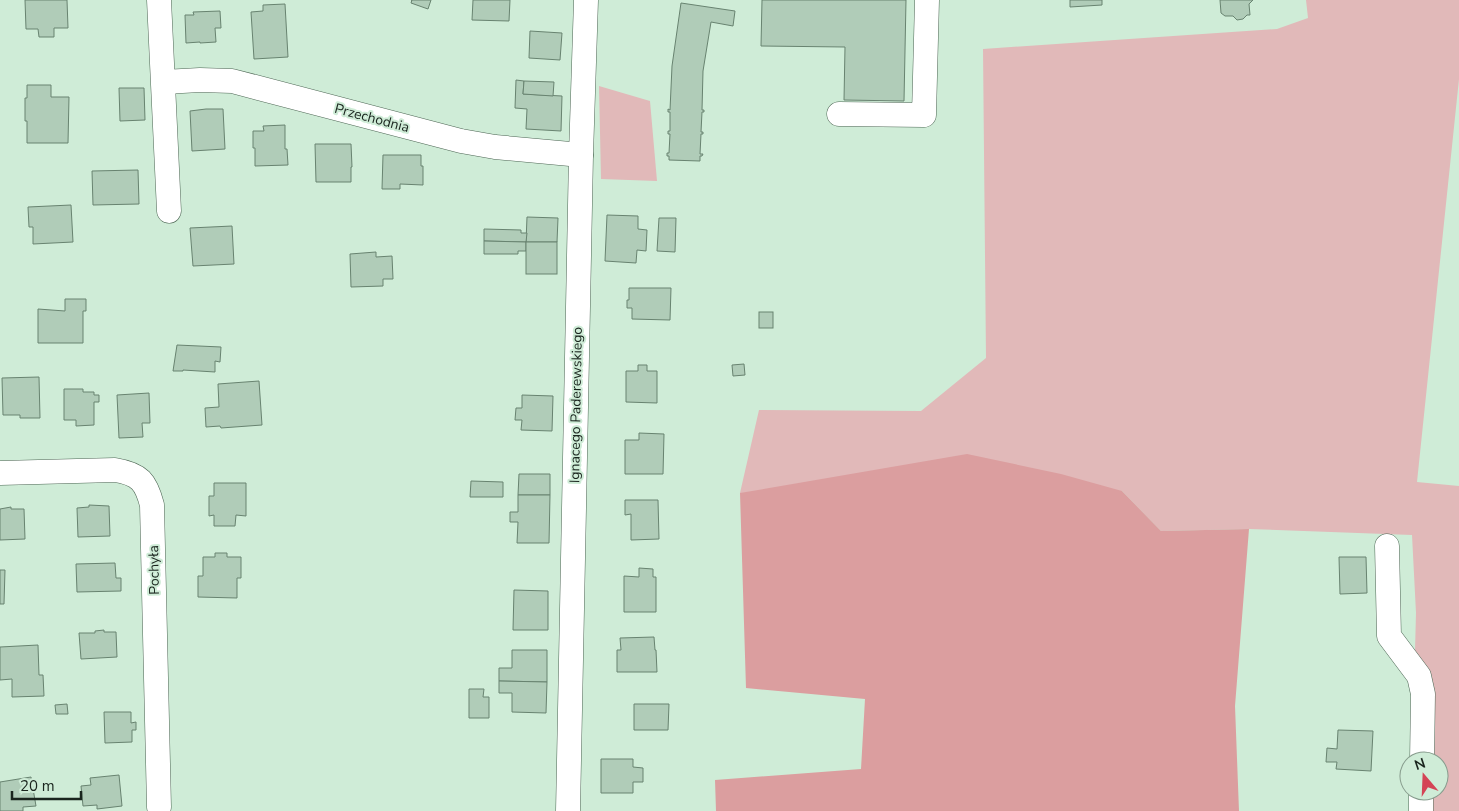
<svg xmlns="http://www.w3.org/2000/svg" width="1459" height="811" viewBox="0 0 1459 811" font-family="'Nunito Sans',sans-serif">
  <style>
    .green { fill: #e1b9b9 }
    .forest { fill: #db9e9f }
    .building { fill: #b0ccb8; stroke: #688370 }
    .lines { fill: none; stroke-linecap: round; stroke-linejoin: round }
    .minor-casing { stroke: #4d6654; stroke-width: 25 }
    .minor { stroke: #fff; stroke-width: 24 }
    .labels { text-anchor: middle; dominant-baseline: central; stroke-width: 4; stroke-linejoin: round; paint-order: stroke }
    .street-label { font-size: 14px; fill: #1a251e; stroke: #cfecd7 }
  </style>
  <rect width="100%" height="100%" fill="#cfecd7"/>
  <g class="green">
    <polygon points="1306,0 1459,0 1459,79 1417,482 1459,486 1459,811 1429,811 1429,791 1439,791 1439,761 1430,761 1431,679 1415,651 1416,613 1412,535 1249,529 1161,531 1122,491 740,493 759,410 921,411 986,358 983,49 1277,29 1308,18"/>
    <polygon points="599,86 650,101 657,181 601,179"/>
  </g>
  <polygon class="forest" points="967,454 1061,474 1122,491 1161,531 1249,529 1235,706 1239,811 716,811 715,780 861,769 865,699 746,688 740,493"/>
  <g class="building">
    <polygon points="25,0 67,0 68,28 54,28 54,37 39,37 38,29 26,29"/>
    <polygon points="411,0 431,0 428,9 411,3 412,0"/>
    <polygon points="473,0 510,0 509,21 472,20"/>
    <polygon points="762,0 906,0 904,101 844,100 845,47 761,46"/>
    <polygon points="1070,0 1102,0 1102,5 1070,7"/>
    <polygon points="1220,0 1253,0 1249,4 1250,15 1247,15 1243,19 1237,20 1233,16 1225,16 1221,13"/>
    <polygon points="681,3 735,11 733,26 711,22 703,71 702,110 704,110 704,112 702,112 701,132 703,132 703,134 701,134 700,154 703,154 702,156 700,156 700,161 669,160 669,156 667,156 667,153 669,153 670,134 668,134 668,131 670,131 670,112 668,112 668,109 670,110 672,66"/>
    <polygon points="285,4 288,57 254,59 251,12 263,11 263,5"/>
    <polygon points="220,11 221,28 215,28 216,42 200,43 200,42 186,43 185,15 194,15 193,12"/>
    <polygon points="530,31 562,33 560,60 529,58"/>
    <polygon points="516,80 524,81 523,94 562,96 561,131 526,129 527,109 515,108"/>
    <polygon points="524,81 554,82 553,96 523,94"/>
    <polygon points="27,85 51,85 51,97 69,97 68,143 27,143 27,121 25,121 25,98 27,98"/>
    <polygon points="119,88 144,88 145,120 120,121"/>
    <polygon points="206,109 223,109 225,149 192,151 190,111"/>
    <polygon points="285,125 285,149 287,149 288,165 255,166 255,148 253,148 253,131 264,131 263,126"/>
    <polygon points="315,144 351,144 352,167 351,167 351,182 316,182"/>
    <polygon points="383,155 421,155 421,166 423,166 423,185 400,184 400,189 382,189"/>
    <polygon points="138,170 139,204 93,205 92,171"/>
    <polygon points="71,205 73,242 33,244 33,227 29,227 28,207"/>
    <polygon points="607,215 638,216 638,229 647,230 646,251 637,250 636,263 605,261"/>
    <polygon points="527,217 558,218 557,242 526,242"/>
    <polygon points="659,218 676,218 675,252 657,251"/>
    <polygon points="232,226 234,264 193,266 190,228"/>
    <polygon points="484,229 521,230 521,233 527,233 526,242 484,241"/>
    <polygon points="484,241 526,242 526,251 518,251 518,254 484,254"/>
    <rect x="526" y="242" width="31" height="32"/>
    <polygon points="376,252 376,257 392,256 393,279 383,279 383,286 351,287 350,254"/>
    <polygon points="629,288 671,288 670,320 632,319 632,308 627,308 627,300 629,300"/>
    <polygon points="65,299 86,299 86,311 83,311 83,343 38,343 38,309 65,311"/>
    <rect x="759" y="312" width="14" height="16"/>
    <polygon points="177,345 221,347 220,362 215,361 215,372 183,370 183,371 173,371"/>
    <polygon points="744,364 745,375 733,376 732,365"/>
    <polygon points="638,365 647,365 647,371 657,371 657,403 626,402 626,371 638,371"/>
    <polygon points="39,377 40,418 20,418 20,415 3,415 2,378"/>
    <polygon points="259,381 262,425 221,428 220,426 206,427 205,408 219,407 218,384"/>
    <polygon points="64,389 83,389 83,392 94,392 94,395 99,395 99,402 94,402 94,425 76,426 76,420 64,420"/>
    <polygon points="149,393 150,423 142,423 143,437 119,438 117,395"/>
    <polygon points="522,395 553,396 552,431 521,430 522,420 515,420 516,408 522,408"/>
    <polygon points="639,433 664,434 663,474 625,474 625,440 639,440"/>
    <polygon points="519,474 550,474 550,495 518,495"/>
    <polygon points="471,481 503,482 503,497 470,497"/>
    <polygon points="214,483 246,483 246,516 236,515 235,526 214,526 214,515 209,516 209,496 214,496"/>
    <polygon points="518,495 550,495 549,543 517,543 518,522 510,522 510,512 518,512"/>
    <polygon points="625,500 658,500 659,539 631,540 631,514 625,515"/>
    <polygon points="89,505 109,506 110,536 78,537 77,508 89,507"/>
    <polygon points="11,507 11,509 24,509 25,539 0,540 0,509"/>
    <polygon points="215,553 227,553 227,557 241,557 241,578 237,578 237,598 198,597 198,576 203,576 203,557 215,557"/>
    <polygon points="1339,557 1366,557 1367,593 1340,594"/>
    <polygon points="115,563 116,578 121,578 121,591 77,592 76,564"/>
    <polygon points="639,568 653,569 653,577 656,577 656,612 624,612 624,576 639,577"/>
    <polygon points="0,570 5,570 4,604 0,604"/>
    <polygon points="514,590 548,591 548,630 513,630"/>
    <polygon points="104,630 104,632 116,632 117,657 81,659 79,633 95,633 95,631"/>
    <polygon points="654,637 655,650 656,650 657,672 617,672 617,650 621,650 620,638"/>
    <polygon points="38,645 39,675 43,675 44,696 12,697 12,679 0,680 0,647"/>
    <polygon points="512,650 547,650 547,682 499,681 499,668 512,668"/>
    <polygon points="499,681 547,682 546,713 512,712 512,693 499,693"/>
    <polygon points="469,689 484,689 483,697 489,697 489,718 469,718"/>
    <polygon points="67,704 68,714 56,714 55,705"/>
    <polygon points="634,704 669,704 668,730 634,730"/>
    <polygon points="104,712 131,712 131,723 136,722 136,730 132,730 132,742 105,743"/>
    <polygon points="1338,730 1373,731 1371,771 1336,769 1337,762 1326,762 1327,748 1337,749"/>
    <polygon points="601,759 633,759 633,767 643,768 643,782 633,782 633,793 601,793"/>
    <polygon points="119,775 122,806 97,809 97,805 83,806 81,786 91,785 90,778"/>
    <polygon points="31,777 36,806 23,807 23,811 0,811 0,782"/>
  </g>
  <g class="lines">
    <defs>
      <g id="minor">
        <polyline points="159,0 169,211"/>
        <polyline points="164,82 200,80 232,81 461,141 495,147 581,155"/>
        <polyline points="839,114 924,115 927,0"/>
        <path d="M0,473L115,470C140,474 146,482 152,505L159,807"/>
        <polyline points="1387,546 1389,636 1419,676 1423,694 1422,761"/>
        <polyline points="568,811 581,155 586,0"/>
        <polyline points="1421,811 1421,791"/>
      </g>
    </defs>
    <use href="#minor" class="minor-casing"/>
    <use href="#minor" class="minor"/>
  </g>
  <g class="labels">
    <g class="street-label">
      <text transform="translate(372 118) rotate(15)">Przechodnia</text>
      <text transform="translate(576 405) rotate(-89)">Ignacego Paderewskiego</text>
      <text transform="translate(154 570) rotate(-91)">Pochyła</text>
    </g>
  </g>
  <g transform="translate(1424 776) rotate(341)"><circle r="24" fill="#cfecd7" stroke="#879c8d"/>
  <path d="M0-4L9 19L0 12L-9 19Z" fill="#d44455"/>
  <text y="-8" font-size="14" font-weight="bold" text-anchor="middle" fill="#1a251e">N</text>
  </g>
  <path d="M12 791v8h69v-8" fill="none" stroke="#1a251e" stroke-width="2.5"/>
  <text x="20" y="791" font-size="15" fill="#1a251e" stroke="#cfecd7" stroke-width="4" paint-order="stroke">20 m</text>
</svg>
